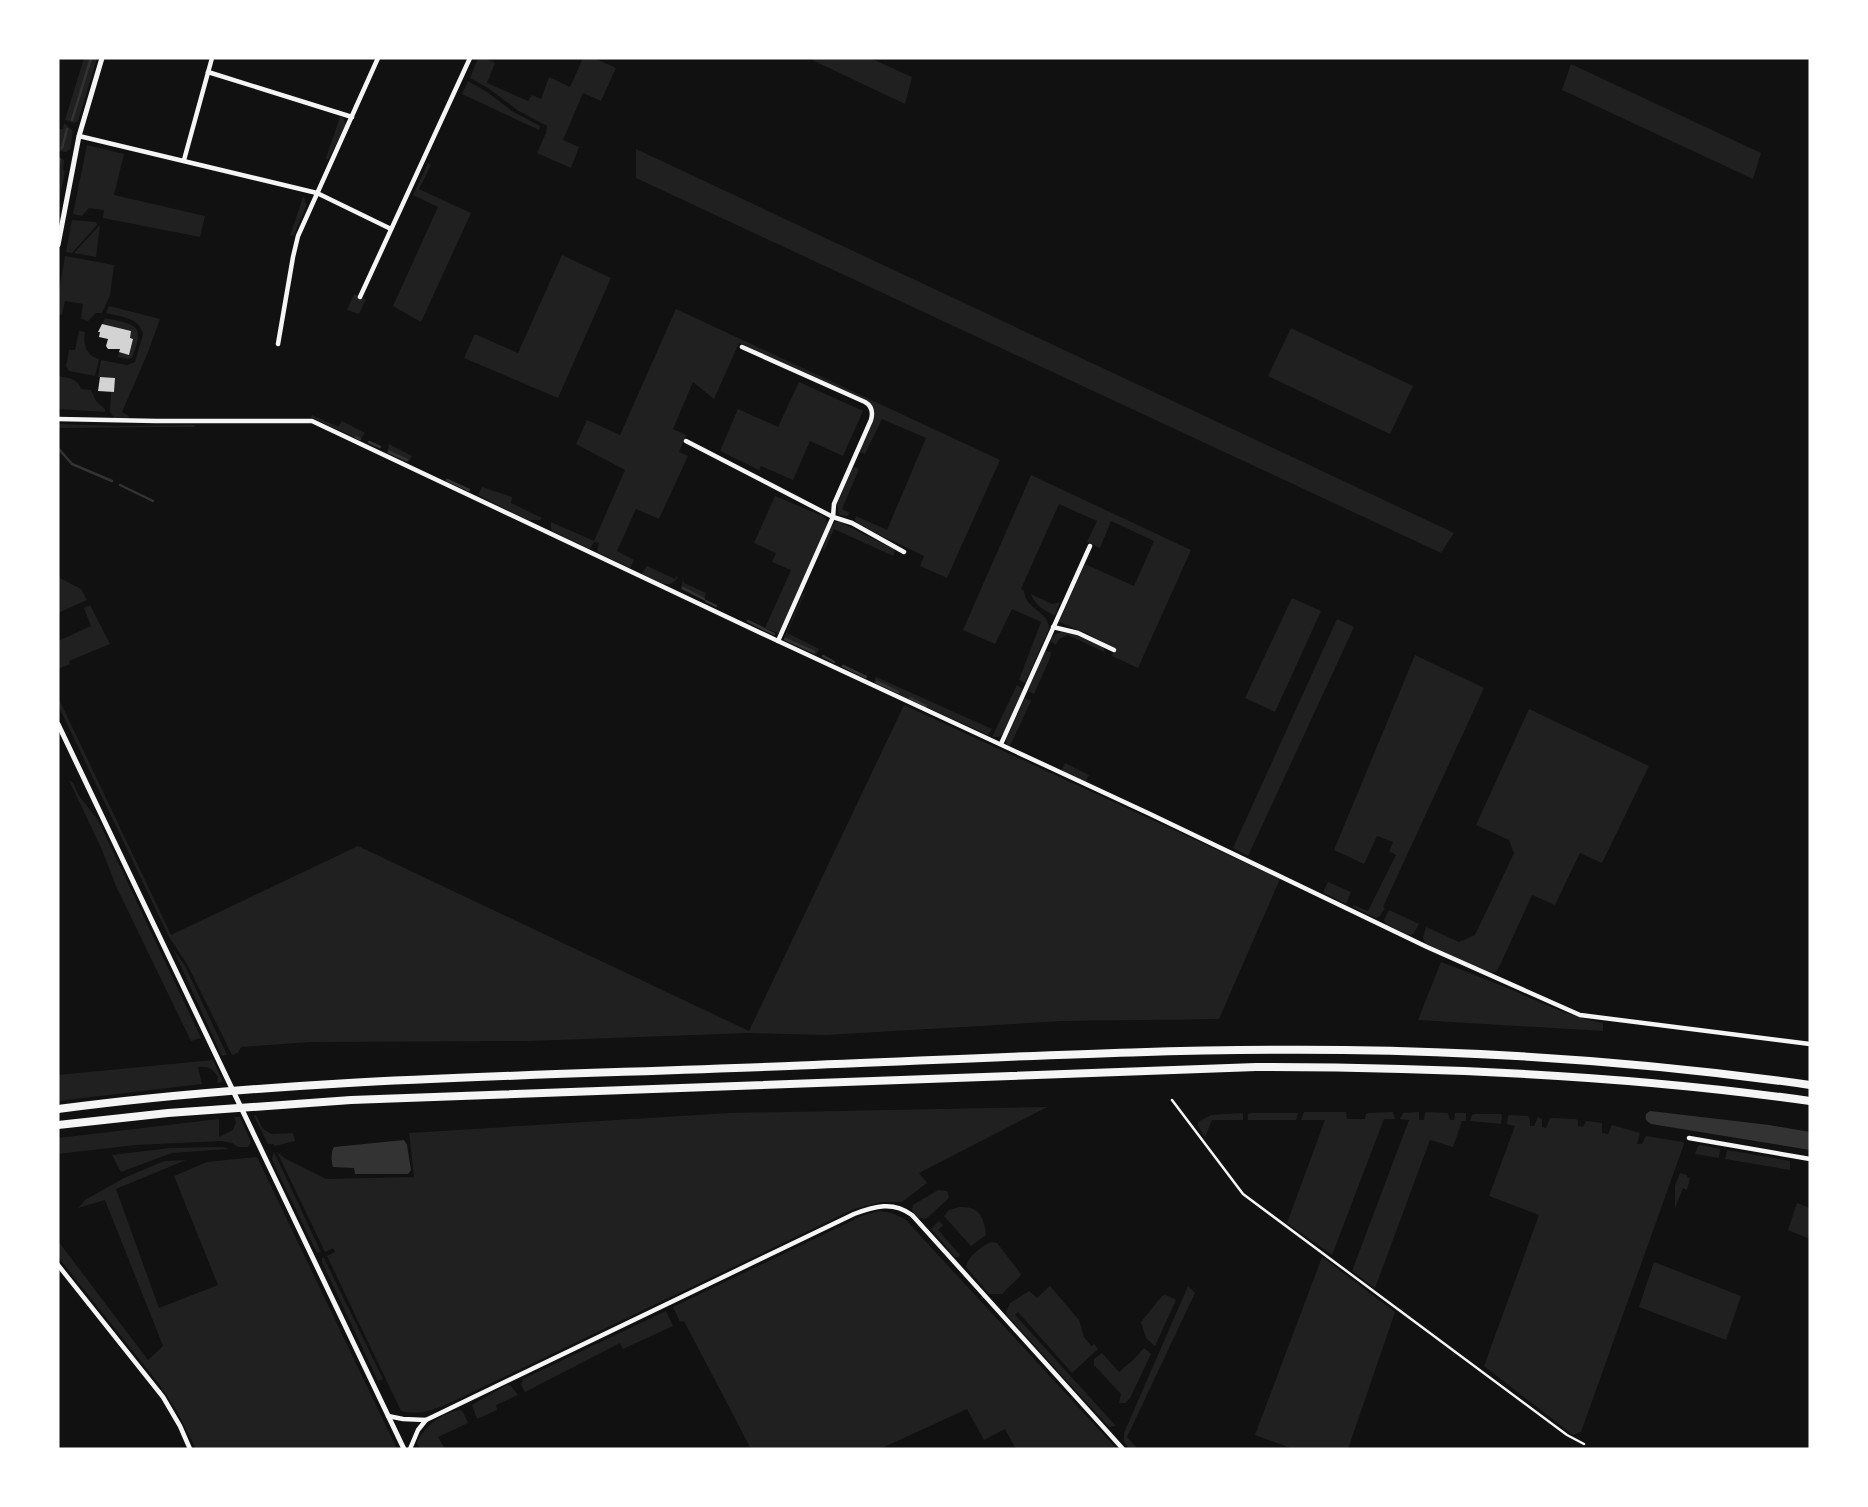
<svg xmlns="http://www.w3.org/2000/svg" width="1868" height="1507" viewBox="0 0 1868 1507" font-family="Manrope,sans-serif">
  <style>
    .green { fill: #202020 }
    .water { fill: #333 }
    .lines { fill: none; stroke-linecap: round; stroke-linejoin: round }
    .stream { stroke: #333; stroke-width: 2.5 }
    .building { fill: #d3d3d3 }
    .service { stroke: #f5f5f5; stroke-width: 2.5 }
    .minor { stroke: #f5f5f5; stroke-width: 4.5 }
    .tertiary { stroke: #f5f5f5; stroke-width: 5 }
    .motorway { stroke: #f5f5f5; stroke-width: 8 }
  </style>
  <rect width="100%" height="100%" fill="#111"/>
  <g class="green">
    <polygon points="84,58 97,58 78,121 74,123 65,120"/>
    <polygon points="478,58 485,58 495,63 487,83 528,101 532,95 541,99 549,77 570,87 583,58 594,58 616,68 601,101 583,93 563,140 579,147 571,168 537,153 546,133 547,126 519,111 488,88 470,78"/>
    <polygon points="808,58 870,58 912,77 905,104"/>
    <polygon points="1571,64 1761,153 1753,179 1562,90"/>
    <polygon points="468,81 487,92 512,111 540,126 539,130 462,94"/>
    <polygon points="340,117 343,117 346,124 328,160 326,158"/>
    <polygon points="64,123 73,131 70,149 66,152 58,151 58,129 63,129"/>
    <polygon points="87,145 124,154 114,195 205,216 200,237 103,218 104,210 89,208 82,216 73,214"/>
    <polygon points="636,149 1454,533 1441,553 636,178"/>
    <polygon points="58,158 64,160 63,170 65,171 58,207"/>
    <polygon points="428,163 431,165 419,189 471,213 421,322 393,306 438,207 413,195"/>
    <polygon points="303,197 305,199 305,203 307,204 294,235 290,236"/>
    <polygon points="72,220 96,222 97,225 72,253 66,252"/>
    <polygon points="99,226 100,226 96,257 74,253"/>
    <polygon points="562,255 611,278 558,398 464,358 475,334 518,353"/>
    <polygon points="65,256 114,265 110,295 102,313 96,313 88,321 81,319 83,304 65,301 62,315 58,314 58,297"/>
    <polygon points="354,294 366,299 359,314 347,310"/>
    <path d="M109,306L160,319L148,352L122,412L129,416L128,419H115L110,412L111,392H114L115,378L98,377L101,360L127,365L135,362L143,334C139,317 121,317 106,313Z"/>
    <path d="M676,309L1000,460L947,578L920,566L924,556L884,537L856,522L855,519L856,516L887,530L926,438L882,419L865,454L859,452C865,439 880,416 871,403L739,343L714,399L693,382L673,429L686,435L679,452L688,456L659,519L636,509L617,551L634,560L630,568L597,552L599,543L594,542L590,549L552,531L551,528V522L594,541L625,470L576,444L587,420L620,435Z"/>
    <path d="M105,318C135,325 146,323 132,358L128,359L118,357L119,352L129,354L133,339L130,338L131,331L102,324Z"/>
    <polygon points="1291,328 1413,386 1390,434 1268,376"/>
    <path d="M79,331L85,332C83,345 86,355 99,359L95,376L69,371L66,366L69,350H75Z"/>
    <path d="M58,376C68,378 77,378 81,389L91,390L96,401L105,409V412L58,409Z"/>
    <polygon points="799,382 863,411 843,456 810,441 793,480 761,466 759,470 720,451 738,409 778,427"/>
    <polygon points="312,415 338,427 342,421 365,433 360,440 311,417"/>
    <polygon points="58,424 119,426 194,425 195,427 58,428"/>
    <polygon points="389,444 412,456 409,461 406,462 387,453"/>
    <polygon points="855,467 859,469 842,509 850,513 847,516 839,515 837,505 852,469"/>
    <path d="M1031,475L1191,550L1138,668L1112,656L1115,649L1088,634L1059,622L1085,564L1134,586L1154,541L1111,521L1100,548L1087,542L1097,521L1059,504L1021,589L1024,591C1026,611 1049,610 1049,629L1025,683L1019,680L1041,622L1012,609L995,644L963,630Z"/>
    <polygon points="482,487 512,497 511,503 542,518 540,520 528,520 478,495"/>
    <polygon points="775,496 823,516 826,519 827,524 781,632 778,633 765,628 791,570 772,562 776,553 754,543"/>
    <polygon points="836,522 840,522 895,550 893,556 834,529 824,551 823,548 832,526"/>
    <path d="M647,566L675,579L676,576L678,577C668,592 655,579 642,574Z"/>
    <polygon points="58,577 81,589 87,600 58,613"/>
    <polygon points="683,579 684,583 706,593 704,599 701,599 681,589"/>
    <polygon points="803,594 804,595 787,633 819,649 816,655 786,641 784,638"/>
    <path d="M1031,594L1052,604L1060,602L1055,615C1046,613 1034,604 1031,594Z"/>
    <polygon points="1292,598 1321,611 1275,712 1245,698"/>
    <polygon points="90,605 110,644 69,661 70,664 58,669 58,641 91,626 84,608"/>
    <polygon points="1337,619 1354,627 1248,856 1233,848"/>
    <path d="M1061,632L1075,635L1104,647V652L1068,635L1059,639L1056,645L1050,641C1052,635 1056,634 1061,632Z"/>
    <polygon points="1045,651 1051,652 1050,658 1034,694 1028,691"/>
    <polygon points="1415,655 1484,688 1383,907 1385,908 1380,916 1376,918 1353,907 1353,905 1368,911 1396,855 1389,851 1393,842 1377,836 1364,864 1334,850"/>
    <polygon points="876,677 992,729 988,735 874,683"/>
    <polygon points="1017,685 1023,689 1003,734 999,737 992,737"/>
    <polygon points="58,697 171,935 358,846 749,1031 904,705 1280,879 1219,1019 1063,1021 825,1035 749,1033 529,1041 311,1042 241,1047 238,1053 232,1055 187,964 169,937 58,705"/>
    <polygon points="1025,698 1031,701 1010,746 1006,744 1006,740"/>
    <path d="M1529,709L1649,766L1602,863L1580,853L1555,905L1532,895L1501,963L1496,972C1488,973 1482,967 1474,967L1425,943L1423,938L1426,927L1459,942L1475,935L1514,853L1509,840L1476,825Z"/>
    <polygon points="1065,763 1089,775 1086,782 1062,770"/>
    <polygon points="69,780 73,783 79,796 98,820 201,1038 191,1041 116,886 102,850"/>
    <polygon points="1328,882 1351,892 1346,904 1324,893 1324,890"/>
    <polygon points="1389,910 1419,924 1413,934 1409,935 1386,924 1384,920"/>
    <polygon points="173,949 185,966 227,1055 222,1056"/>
    <path d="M1441,962C1465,971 1488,980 1512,990C1542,1003 1570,1017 1603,1023V1031L1418,1020Z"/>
    <path d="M213,1060L223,1082L217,1083L218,1077C213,1069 208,1066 198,1067L202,1084L58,1101V1075Z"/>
    <path d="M1047,1107L919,1173L927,1183L902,1202H881L854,1209L462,1397C443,1406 423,1417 401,1411L327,1256L335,1252L333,1248L325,1252L277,1152L286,1159L326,1179L414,1177L409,1133L729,1113Z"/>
    <polygon points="1304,1112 1346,1112 1347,1119 1365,1119 1366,1114 1368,1113 1393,1112 1395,1119 1384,1119 1332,1255 1287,1223 1325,1120 1301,1120"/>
    <polygon points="1419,1112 1419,1120 1424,1120 1425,1113 1427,1112 1448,1113 1450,1120 1454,1120 1455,1113 1466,1113 1466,1121 1462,1121 1453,1147 1430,1140 1375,1288 1352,1271 1409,1120 1400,1119 1403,1113"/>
    <polygon points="1241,1113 1243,1114 1243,1120 1212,1120 1205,1137 1198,1126 1198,1122 1211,1115"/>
    <polygon points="1251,1113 1298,1113 1296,1120 1248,1120 1248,1114"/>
    <polygon points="1475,1114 1500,1114 1502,1115 1501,1124 1470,1121 1472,1115"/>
    <polygon points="256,1115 263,1129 271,1134 293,1133 295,1141 275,1146 273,1144 268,1144 254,1116"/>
    <polygon points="1510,1115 1528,1116 1530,1120 1530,1126 1534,1126 1538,1117 1542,1119 1542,1127 1546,1128 1550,1118 1576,1119 1578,1121 1578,1126 1583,1127 1586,1121 1602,1123 1602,1133 1608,1134 1612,1125 1640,1133 1637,1144 1642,1144 1646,1136 1683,1142 1684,1144 1581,1432 1573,1435 1484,1366 1539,1215 1489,1196 1515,1126 1507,1124 1508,1116"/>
    <polygon points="234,1117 240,1117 251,1142 248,1147 238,1147 232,1143 221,1141 135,1145 58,1154 58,1138 219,1119 219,1137 233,1130 236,1122"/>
    <polygon points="1700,1145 1720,1149 1719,1158 1695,1154 1698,1146"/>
    <polygon points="222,1147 227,1148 228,1149 172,1153 121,1172 112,1155 170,1148"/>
    <polygon points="1727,1150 1790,1161 1790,1170 1725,1159"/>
    <polygon points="274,1152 321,1252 317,1253 273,1162 272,1159"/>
    <polygon points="257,1157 397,1449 196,1449 177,1411 159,1384 58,1257 58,1241 148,1360 163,1346 105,1200 78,1208 85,1200 124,1178 164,1161 186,1160 116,1189 159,1308 218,1285 174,1176 207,1162"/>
    <polygon points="1680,1173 1687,1175 1687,1177 1690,1178 1687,1190 1683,1188 1675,1208 1675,1186"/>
    <polygon points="938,1190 947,1191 949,1197 947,1200 928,1217 925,1219 918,1217 912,1210 913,1205"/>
    <polygon points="1797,1203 1810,1208 1810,1239 1788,1230"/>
    <path d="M960,1207C979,1206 984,1217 986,1235L971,1246L944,1216L949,1210Z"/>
    <polygon points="879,1211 892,1213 905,1219 1117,1449 1016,1449 1005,1429 984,1440 967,1409 880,1449 874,1448 861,1449 751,1449 684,1321 680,1322 673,1307 864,1215"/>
    <polygon points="939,1221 943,1225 938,1230 960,1255 958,1257 955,1257 931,1229"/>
    <path d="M991,1242L997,1243L1021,1274L1020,1276L1002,1294H989L966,1267C968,1256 981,1247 991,1242Z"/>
    <polygon points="1322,1257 1395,1312 1348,1449 1293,1449 1255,1435"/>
    <polygon points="322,1258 324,1258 383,1379 378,1381 322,1262"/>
    <polygon points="1654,1262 1741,1296 1726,1340 1639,1307"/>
    <polygon points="1050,1286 1079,1320 1084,1337 1091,1346 1094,1344 1098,1349 1072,1373 1018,1312 1015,1315 1116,1426 1109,1427 1007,1315 1006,1312 1010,1303 1029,1291 1037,1298"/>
    <polygon points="1188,1286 1195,1293 1127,1437 1138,1449 1129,1449 1124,1441 1124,1433"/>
    <polygon points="1166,1295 1176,1300 1155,1346 1146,1338 1141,1322 1162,1296"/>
    <polygon points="666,1311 673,1326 623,1349 620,1343 525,1392 521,1385 523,1379"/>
    <polygon points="1144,1348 1151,1354 1130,1398 1125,1403 1119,1403 1121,1394 1094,1365 1094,1359 1102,1353 1119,1372 1133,1360"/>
    <polygon points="507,1385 511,1386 518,1395 496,1405 497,1410 477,1419 472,1405"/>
    <path d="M460,1410L463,1412L468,1423L438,1437L445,1449H420L417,1443C424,1426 442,1413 460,1410Z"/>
  </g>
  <g class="water">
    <path d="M1650,1111L1769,1125L1810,1132V1150L1651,1124C1646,1121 1645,1120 1646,1114Z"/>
    <path d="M404,1140L407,1145L411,1170L408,1174H355L354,1168L333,1167C331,1162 331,1151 334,1147Z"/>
  </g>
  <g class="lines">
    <g class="stream">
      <polyline points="72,120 91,58"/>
      <polyline points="62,148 67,129"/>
      <polyline points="58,168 60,159"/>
      <polyline points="356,437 360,439"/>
      <polyline points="369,442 380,447"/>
      <polyline points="58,448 72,464 112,481"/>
      <polyline points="389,452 407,460"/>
      <polyline points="447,480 469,490"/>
      <polyline points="120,485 153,501"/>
      <polyline points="683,588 704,599"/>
      <polyline points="706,601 716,606"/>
      <polyline points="748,621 774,634"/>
      <polyline points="785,639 814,652"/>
      <polyline points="823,656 834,662"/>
      <polyline points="843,666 866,677"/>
      <polyline points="877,682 898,692"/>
      <polyline points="910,698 926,706"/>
    </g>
  </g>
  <g class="building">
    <polygon points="102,324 131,331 130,338 133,339 129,355 119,352 120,349 108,349 106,346 108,339 99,337 100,332 98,332"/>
    <polygon points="100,377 115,378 114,392 98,391"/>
  </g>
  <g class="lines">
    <polyline class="service" points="1172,1100 1243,1194 1567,1435 1584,1444"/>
    <g class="minor">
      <polyline points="208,72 352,117"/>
      <polyline points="79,136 317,193 391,229"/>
      <polyline points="184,160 212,58"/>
      <polyline points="360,297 470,58"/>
      <polyline points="278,344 293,257 298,236 378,58"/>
      <path d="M742,347L865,402C872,406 873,413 871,420L834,504L833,517L778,641"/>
      <polyline points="58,419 156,421 312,421 778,641 1150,814 1427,947 1580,1015 1810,1044"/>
      <polyline points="686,441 833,517 852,523 904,552"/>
      <polyline points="1053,627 1078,633 1114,650"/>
      <polyline points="1001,744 1090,546"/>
      <polyline points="1689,1138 1810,1159"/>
      <polyline points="58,1265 163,1397 180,1426 190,1449"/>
      <path d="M388,1416L403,1419L426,1420L854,1214C875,1206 893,1201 912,1215L1123,1449"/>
      <polyline points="410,1449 418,1430 426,1420"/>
    </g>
    <g class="tertiary">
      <polyline points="58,245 79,136 102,58"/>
      <polyline points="58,724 404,1449"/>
    </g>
    <g class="motorway">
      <path d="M58,1109C300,1077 545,1076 789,1066C974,1059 1159,1048 1344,1050C1500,1052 1656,1063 1810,1085"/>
      <path d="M58,1125L168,1113L351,1100L1256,1067C1441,1067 1627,1075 1810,1101"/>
    </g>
  </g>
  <rect width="1868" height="1507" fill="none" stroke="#ffffff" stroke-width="119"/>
</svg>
